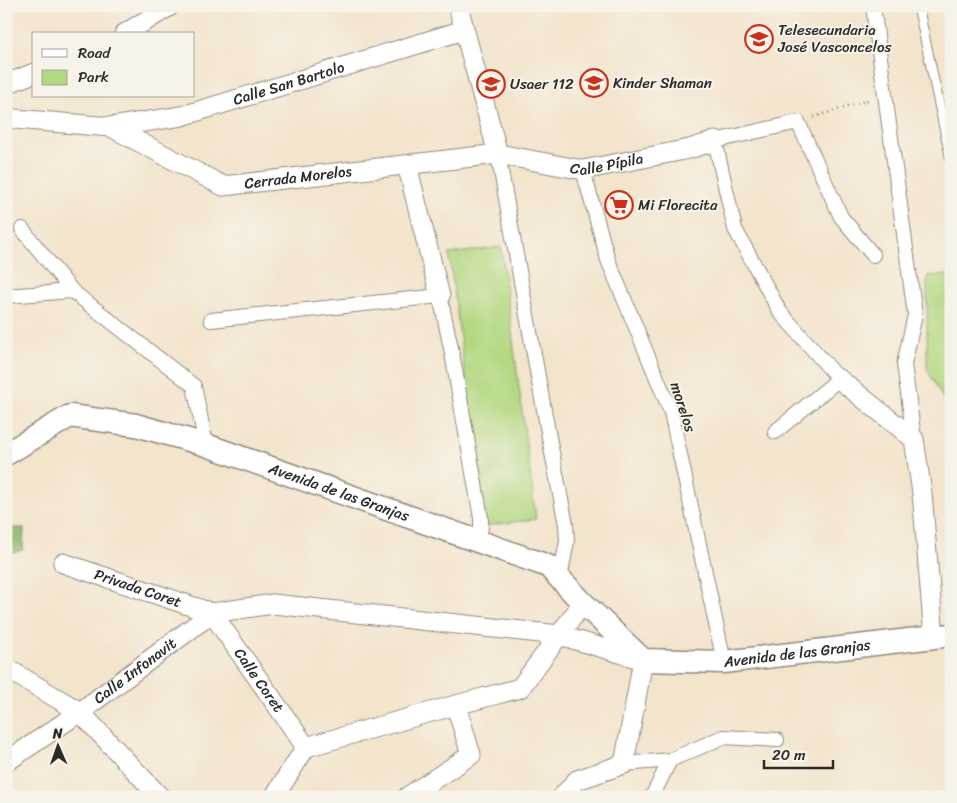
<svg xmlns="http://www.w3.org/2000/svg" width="957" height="803" viewBox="0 0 957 803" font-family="Sriracha,sans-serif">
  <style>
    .green { fill: #b2d881; stroke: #6e8256 }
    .forest { fill: #8db86f; stroke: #5c724d }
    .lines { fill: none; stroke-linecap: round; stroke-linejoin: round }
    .service-casing { stroke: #8f887c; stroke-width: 11 }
    .pedestrian-casing { stroke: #8f887c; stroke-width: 16 }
    .minor-casing { stroke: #8f887c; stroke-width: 21 }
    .tertiary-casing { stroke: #8f887c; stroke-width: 25 }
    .path { stroke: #8f887c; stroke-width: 3; stroke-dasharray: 1 4; stroke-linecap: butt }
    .service { stroke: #fff; stroke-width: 9 }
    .pedestrian { stroke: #fff; stroke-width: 14 }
    .minor { stroke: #fff; stroke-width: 19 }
    .tertiary { stroke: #fff; stroke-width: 22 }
    .labels { text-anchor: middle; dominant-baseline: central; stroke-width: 4; stroke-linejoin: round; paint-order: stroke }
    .poi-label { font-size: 15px; fill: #2b2b2b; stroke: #f7f3e8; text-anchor: start }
    .street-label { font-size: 15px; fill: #2b2b2b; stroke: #f7f3e8 }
  </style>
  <rect width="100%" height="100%" fill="#f7f3e8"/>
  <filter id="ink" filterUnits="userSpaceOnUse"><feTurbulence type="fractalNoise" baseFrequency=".02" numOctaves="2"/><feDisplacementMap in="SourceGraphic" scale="10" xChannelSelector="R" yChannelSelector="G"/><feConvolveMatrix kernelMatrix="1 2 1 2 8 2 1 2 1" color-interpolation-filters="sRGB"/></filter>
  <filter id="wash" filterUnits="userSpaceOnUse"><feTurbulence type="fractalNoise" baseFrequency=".0096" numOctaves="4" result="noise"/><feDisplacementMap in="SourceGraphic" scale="20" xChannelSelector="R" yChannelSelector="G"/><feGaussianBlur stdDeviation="1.12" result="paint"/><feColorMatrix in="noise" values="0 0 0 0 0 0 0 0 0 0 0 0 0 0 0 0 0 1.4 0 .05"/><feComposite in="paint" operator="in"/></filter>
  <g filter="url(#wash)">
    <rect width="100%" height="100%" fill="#f3e4cc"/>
    <g class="green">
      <polygon points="501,247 536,519 485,526 449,254"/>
      <polygon points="951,275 951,413 927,369 927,276"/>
    </g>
    <polygon class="forest" points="6,528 24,528 23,550 6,555"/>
  </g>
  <g filter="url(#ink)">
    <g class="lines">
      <defs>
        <polyline id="service" points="918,6 951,160"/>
        <g id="pedestrian">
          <polyline points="873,6 915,315 904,364 914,439"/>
          <polyline points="498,154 548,432 566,525 567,541 560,578"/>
          <polyline points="583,170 608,260 671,412 724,662"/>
          <polyline points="22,229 72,291"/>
          <polyline points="6,296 72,291 194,386 206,445"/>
          <polyline points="211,320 440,296 452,353 481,518 481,527 478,542"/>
          <polyline points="775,432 839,379 780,312 735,229 715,141 798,122 841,217 873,255"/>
          <polyline points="624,764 670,760 723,737 777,740"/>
          <polyline points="652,797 670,760"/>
        </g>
        <g id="minor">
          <polyline points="458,6 498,154"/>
          <polyline points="124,34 170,6"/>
          <polyline points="6,84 34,73"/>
          <path id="s1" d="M6,117L15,119L111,127L182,116L464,30"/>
          <path id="s2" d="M111,127L223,186L498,154L583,170L689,149L715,141"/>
          <polyline points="407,165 440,296"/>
          <polyline points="839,379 914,439 922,493 934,637"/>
          <path id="s3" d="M63,563L212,613L273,604L559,635L643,660L624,764L577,780L562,797"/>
          <path id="s4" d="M212,613L306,747"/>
          <polyline points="6,668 80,712 160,797"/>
          <polyline points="306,747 456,705 520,688 583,603"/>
          <path id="s5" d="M6,762L80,712L212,613"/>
          <polyline points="274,797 306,747"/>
          <polyline points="407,797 471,755 456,705"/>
        </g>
        <g id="tertiary">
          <path id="s6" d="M6,454L70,416L136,425L206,445L548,566L583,603L643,660L724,662L951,635"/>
        </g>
      </defs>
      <use href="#service" class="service-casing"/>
      <use href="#pedestrian" class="pedestrian-casing"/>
      <use href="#minor" class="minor-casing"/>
      <use href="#tertiary" class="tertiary-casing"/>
      <polyline class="path" points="814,117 868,100"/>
      <use href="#service" class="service"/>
      <use href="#pedestrian" class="pedestrian"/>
      <use href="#minor" class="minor"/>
      <use href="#tertiary" class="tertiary"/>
    </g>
  </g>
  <defs>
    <symbol id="school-ring" viewBox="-11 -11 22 22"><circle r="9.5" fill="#f7f3e8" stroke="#c8321e" stroke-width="1.5"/><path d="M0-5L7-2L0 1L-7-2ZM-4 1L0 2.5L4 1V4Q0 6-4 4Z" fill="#c8321e"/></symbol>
    <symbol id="supermarket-ring" viewBox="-11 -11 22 22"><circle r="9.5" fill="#f7f3e8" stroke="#c8321e" stroke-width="1.5"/><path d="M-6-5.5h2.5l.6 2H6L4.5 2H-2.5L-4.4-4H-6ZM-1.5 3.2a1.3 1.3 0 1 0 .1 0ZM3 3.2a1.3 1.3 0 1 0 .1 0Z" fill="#c8321e"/></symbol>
  </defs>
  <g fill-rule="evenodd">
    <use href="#school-ring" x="743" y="23" width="32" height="32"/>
    <use href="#school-ring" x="578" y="67" width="32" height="32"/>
    <use href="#school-ring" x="475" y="68" width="32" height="32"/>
    <use href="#supermarket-ring" x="603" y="189" width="32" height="32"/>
  </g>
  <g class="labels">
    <g class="poi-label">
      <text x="778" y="30">Telesecundaria<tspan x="778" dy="17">José Vasconcelos</tspan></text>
      <text x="613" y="83">Kinder Shaman</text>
      <text x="510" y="84">Usaer 112</text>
      <text x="638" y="205">Mi Florecita</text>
    </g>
    <g class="street-label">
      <text stroke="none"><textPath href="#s1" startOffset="289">Calle San Bartolo</textPath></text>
      <text stroke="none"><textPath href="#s2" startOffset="514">Calle Pípila</textPath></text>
      <text stroke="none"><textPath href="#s2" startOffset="202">Cerrada Morelos</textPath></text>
      <text transform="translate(683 407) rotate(72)">morelos</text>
      <text stroke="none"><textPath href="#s6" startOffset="355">Avenida de las Granjas</textPath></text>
      <text stroke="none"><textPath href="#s3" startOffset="79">Privada Coret</textPath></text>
      <text stroke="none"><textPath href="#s6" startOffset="865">Avenida de las Granjas</textPath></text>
      <text stroke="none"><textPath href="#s5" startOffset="158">Calle Infonavit</textPath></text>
      <text stroke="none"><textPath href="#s4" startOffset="82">Calle Coret</textPath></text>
    </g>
  </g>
  <rect width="957" height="803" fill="none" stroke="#f7f3e8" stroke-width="25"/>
  <rect x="32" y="32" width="162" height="65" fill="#f7f3e8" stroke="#a5a39c"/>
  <rect x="42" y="49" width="25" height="8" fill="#ffffff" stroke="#a5a39c"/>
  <text x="78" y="58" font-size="15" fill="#2b2b2b">Road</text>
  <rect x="42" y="70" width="25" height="15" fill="#b2d881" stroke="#a5a39c"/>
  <text x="78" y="82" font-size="15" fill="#2b2b2b">Park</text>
  <g transform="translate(58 746) rotate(358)" stroke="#f7f3e8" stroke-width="4" paint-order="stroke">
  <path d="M0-4L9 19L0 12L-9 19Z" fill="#2b2b2b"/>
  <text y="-8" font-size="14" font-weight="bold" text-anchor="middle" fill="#2b2b2b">N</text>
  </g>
  <path d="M764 760v8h69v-8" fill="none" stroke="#2b2b2b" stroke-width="2.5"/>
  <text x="772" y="760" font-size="15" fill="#2b2b2b" stroke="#f7f3e8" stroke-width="4" paint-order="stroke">20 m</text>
</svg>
